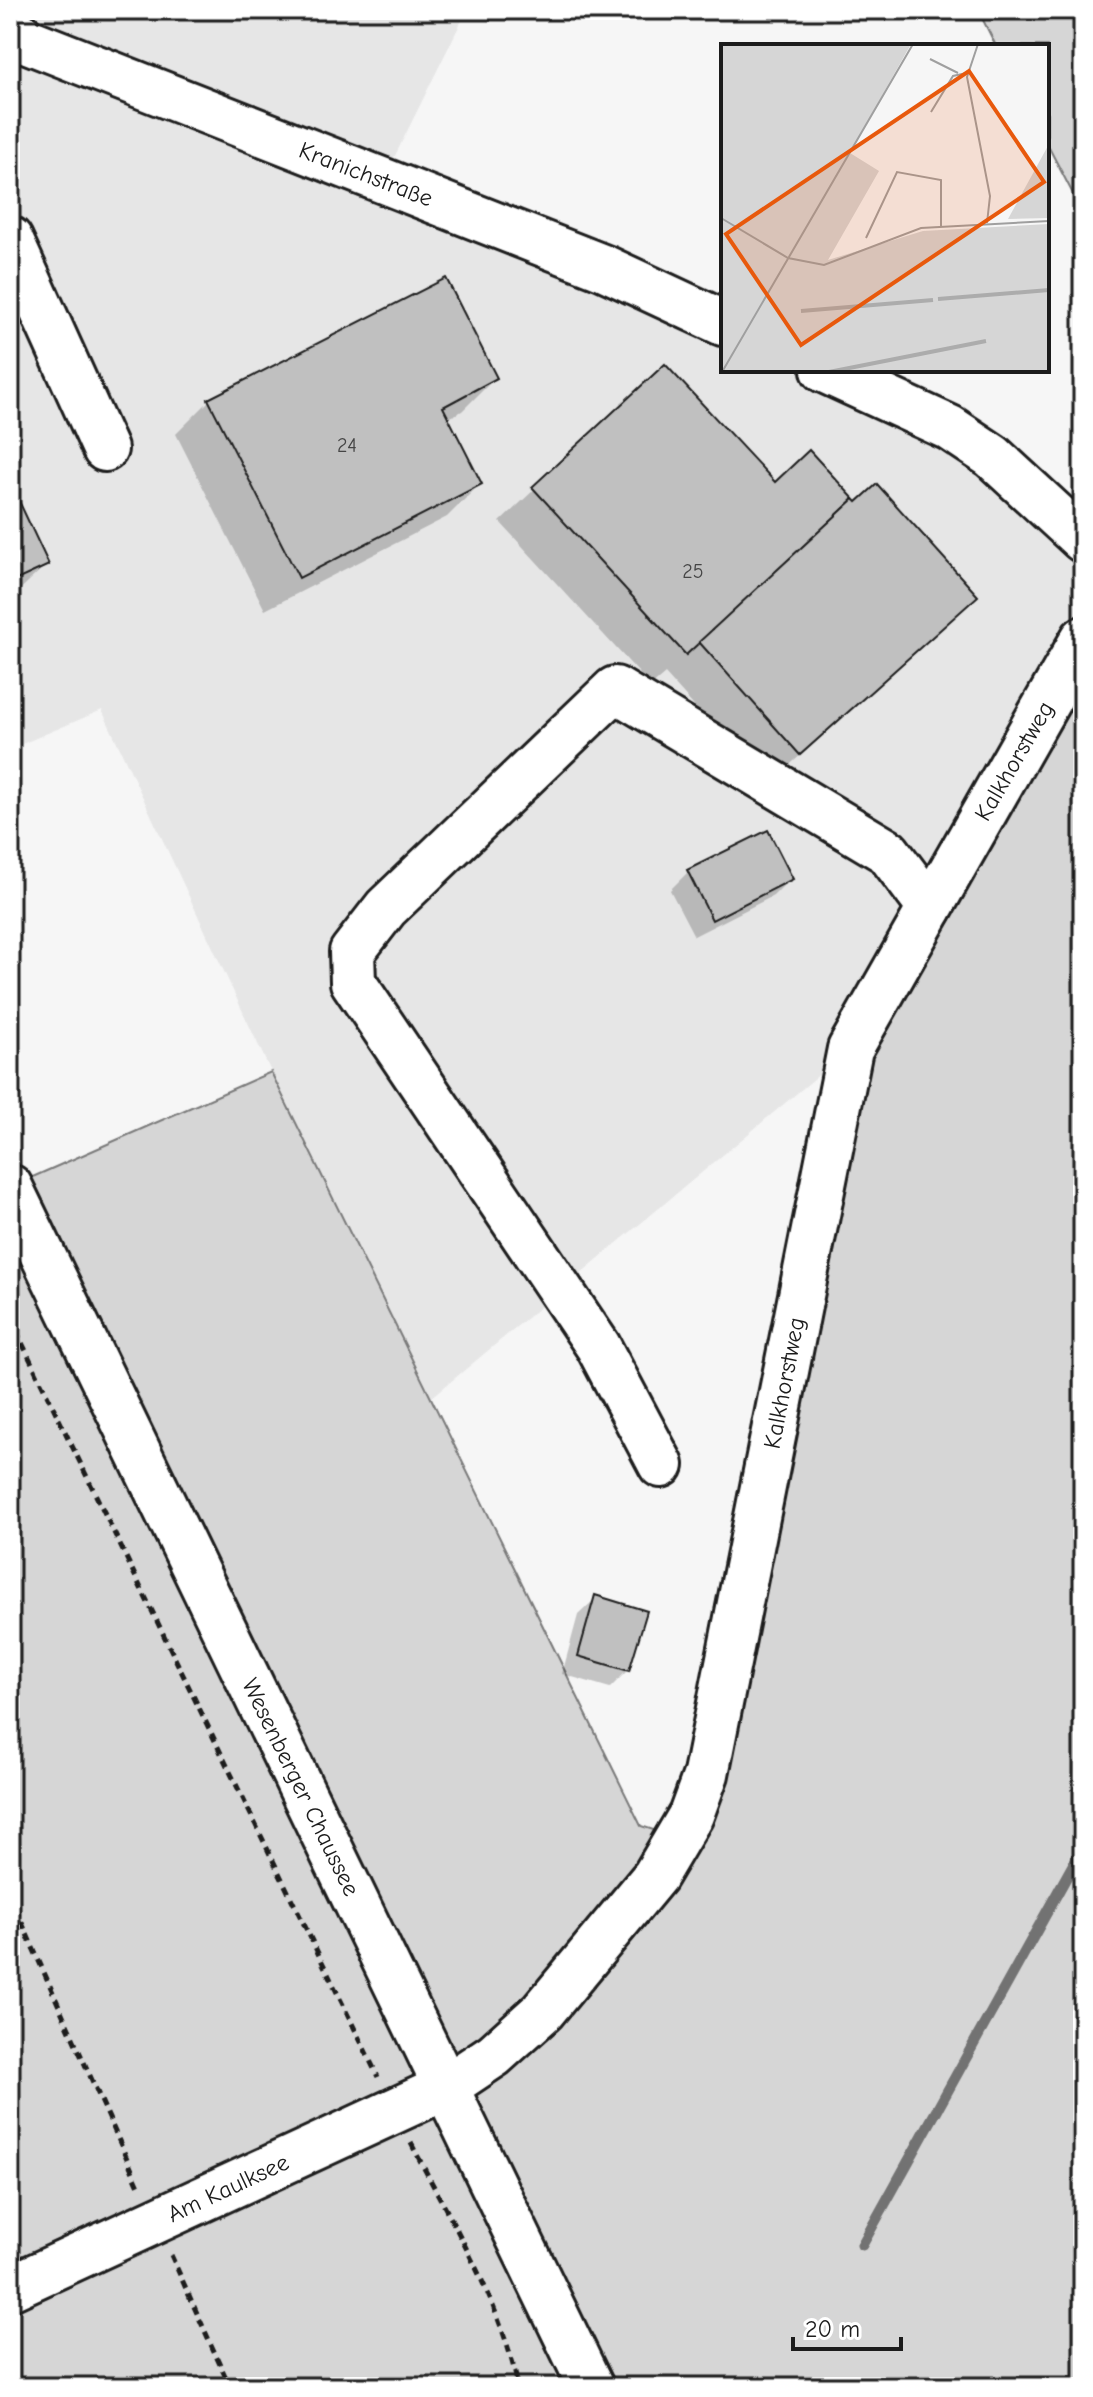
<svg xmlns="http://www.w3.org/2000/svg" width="1093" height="2397" viewBox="0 0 1093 2397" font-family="'Comic Neue',sans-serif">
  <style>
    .built { fill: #e6e6e6 }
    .green { fill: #d6d6d6; stroke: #797979; stroke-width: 2 }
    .shadow { fill: #0003 }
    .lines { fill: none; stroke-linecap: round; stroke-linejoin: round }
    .stream { stroke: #727272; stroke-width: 11 }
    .building { fill: #c0c0c0; stroke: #1c1c1c; stroke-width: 2 }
    .minor-casing { stroke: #1c1c1c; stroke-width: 50 }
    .major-casing { stroke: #1c1c1c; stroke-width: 50 }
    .path { stroke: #1c1c1c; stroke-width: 5; stroke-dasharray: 8 6; stroke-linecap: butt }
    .minor { stroke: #fff; stroke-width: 44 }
    .major { stroke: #fff; stroke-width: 44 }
    .labels { text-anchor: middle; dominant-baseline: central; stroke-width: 6; stroke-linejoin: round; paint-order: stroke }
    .number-label { font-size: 20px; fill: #454545 }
    .street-label { font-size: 24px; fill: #1c1c1c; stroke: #fff }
    .inset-river { fill: none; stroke: #acacac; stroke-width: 4 }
    .inset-road { fill: none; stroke: #9f9f9f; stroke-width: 2 }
    .view { fill: #e8590c; fill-opacity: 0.15; stroke: #e8590c; stroke-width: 4 }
    .inset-edge { fill: none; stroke: #1c1c1c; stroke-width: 4 }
  </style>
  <rect width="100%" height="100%" fill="#f6f6f6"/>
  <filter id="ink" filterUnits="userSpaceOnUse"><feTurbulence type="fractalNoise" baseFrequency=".0125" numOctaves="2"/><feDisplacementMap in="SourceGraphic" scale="16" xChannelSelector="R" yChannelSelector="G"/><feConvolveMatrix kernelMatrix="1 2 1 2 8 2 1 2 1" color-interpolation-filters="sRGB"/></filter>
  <g filter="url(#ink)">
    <polygon class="built" points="10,10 467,10 383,180 723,323 723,370 824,370 1083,540 1083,639 850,1049 431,1398 271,1072 102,710 10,749"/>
    <g class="green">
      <polygon points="978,10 1083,10 1083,213 1047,144 1047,46 996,46"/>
      <polygon points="1083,674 1083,2387 10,2387 10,1187 271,1072 641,1826 672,1836 853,1114 874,1045"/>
    </g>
    <g class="shadow">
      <polygon points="445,281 495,378 462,411 447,419 480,484 447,517 265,610 176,434 209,401"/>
      <polygon points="665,366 774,485 975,595 942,629 766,786 665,674 651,686 500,522"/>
      <polygon points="10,487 47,564 10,599"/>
      <polygon points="767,833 790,879 773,896 694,936 670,890 688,872"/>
      <polygon points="596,1598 628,1670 610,1688 562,1674 578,1615"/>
    </g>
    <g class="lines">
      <polyline class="stream" points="862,2245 1083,1847"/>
    </g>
    <g class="building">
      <polygon points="446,278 497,378 443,407 482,484 299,578 208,399"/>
      <polygon points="665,364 775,482 809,450 854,499 686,655 532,487"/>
      <polygon points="10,482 49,565 10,583"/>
      <polygon points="877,484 978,596 800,755 699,642 854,499 857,502"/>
      <polygon points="768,830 793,879 712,920 687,870"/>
      <polygon points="595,1595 647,1611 629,1671 578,1656"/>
    </g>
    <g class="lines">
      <defs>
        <g id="minor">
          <polyline points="10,27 28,41 605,268 723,323"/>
          <polyline points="10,239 105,449"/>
          <polyline points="824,370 950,428 992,456 1083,540"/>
          <polyline points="661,1465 598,1346 353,982 352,952 386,908 615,689 888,852 930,908"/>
          <polyline points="10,2288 446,2087 494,2055 543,2011 655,1876 691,1815 706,1774 850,1049 1083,639"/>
        </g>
        <polyline id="major" points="10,1187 591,2387"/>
      </defs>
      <use href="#minor" class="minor-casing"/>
      <use href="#major" class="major-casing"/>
      <g class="path">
        <polyline points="10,1318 378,2077"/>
        <polyline points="10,1896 140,2188"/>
        <path d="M411,2143C451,2222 501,2300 518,2387"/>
        <polyline points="171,2255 230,2387"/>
      </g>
      <use href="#minor" class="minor"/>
      <use href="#major" class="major"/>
    </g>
  </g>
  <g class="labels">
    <g class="number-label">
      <text x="347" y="445">24</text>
      <text x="693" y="571">25</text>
    </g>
    <g class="street-label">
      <text transform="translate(366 174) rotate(21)">Kranichstraße</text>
      <text transform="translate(1014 761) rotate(-60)">Kalkhorstweg</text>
      <text transform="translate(784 1383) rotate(-79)">Kalkhorstweg</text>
      <text transform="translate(301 1787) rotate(64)">Wesenberger Chaussee</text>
      <text transform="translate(228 2188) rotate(-25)">Am Kaulksee</text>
    </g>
  </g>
  <g transform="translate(721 44)">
    <rect width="328" height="328" fill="#f6f6f6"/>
    <path d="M0,0H190L129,109L158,127L107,216L202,187L328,180V328H0ZM328,100V174L287,175Z" fill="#d6d6d6"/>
    <path class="inset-river" d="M217,255L328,246M80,267L212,256M108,328L265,297"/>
    <path class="inset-road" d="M257,0L246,33L269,152L266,179M209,15L237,29M210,68L232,32L246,29M0,174L67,214L103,221L200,184L328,177M145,194L176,128L220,136V183M1,328L192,0"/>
    <path class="view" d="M248,27L323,138L80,301L5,190Z"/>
    <rect width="328" height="328" class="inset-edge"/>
  </g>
  <rect width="1093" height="2397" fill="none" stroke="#fff" stroke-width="40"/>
  <rect x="20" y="20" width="1053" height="2357" fill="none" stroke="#1c1c1c" stroke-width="3" filter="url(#ink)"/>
  <path d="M793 2337v12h108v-12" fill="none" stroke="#1c1c1c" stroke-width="4"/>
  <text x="805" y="2337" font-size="24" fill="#1c1c1c" stroke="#ffffff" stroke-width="6" paint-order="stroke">20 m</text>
</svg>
